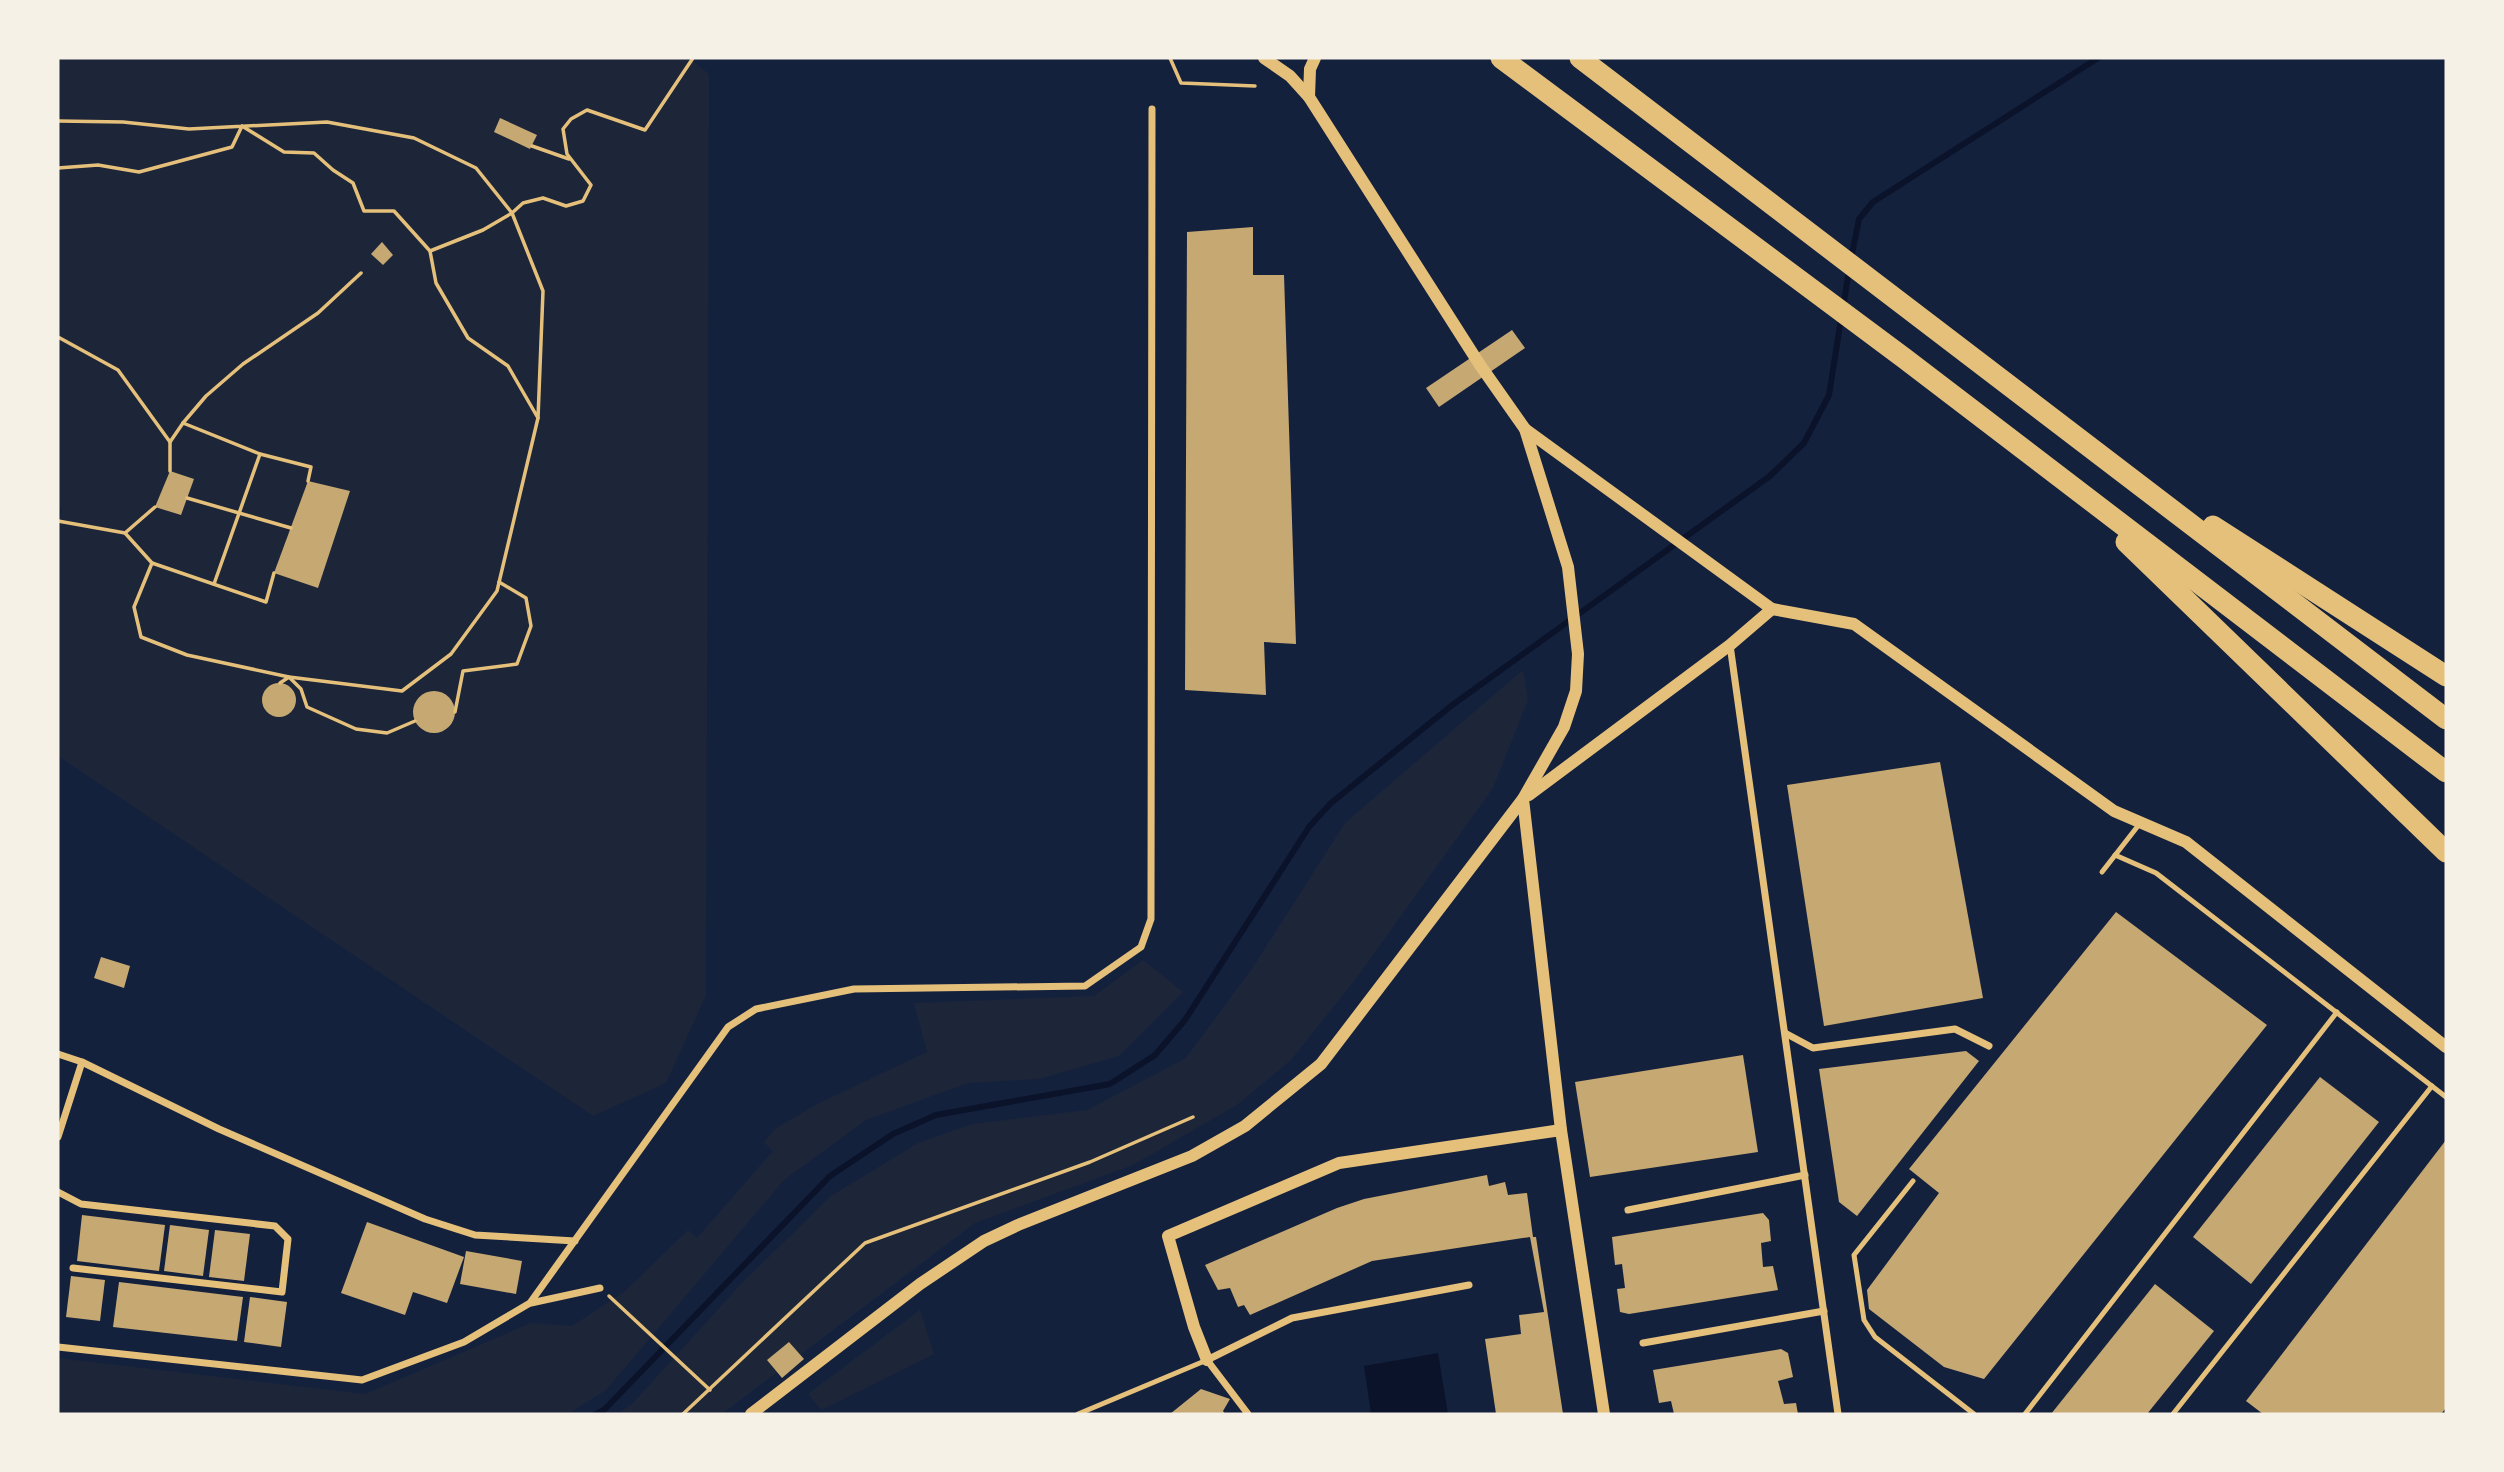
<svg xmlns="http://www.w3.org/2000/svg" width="2504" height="1472" viewBox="0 0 2504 1472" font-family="'Open Sans',sans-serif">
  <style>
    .green { fill: #1d2539 }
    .water { fill: #0b132b }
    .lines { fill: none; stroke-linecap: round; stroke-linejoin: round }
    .stream { stroke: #0b132b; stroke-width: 6 }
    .building { fill: #c6a872 }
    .path { stroke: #e5c07b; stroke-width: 3.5 }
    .service { stroke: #e5c07b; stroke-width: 5 }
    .minor { stroke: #e5c07b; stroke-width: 7 }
    .tertiary { stroke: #e5c07b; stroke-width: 12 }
    .motorway { stroke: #e5c07b; stroke-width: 21 }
  </style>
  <rect width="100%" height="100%" fill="#14213d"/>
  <g class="green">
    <polygon points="58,58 689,58 709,74 706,995 666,1083 593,1116 58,756 58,528 62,509 58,507"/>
    <polygon points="1523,670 1528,700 1493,788 1355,980 1291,1060 1237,1105 1133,1165 975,1223 722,1414 617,1414 632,1404 741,1284 831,1196 918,1143 972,1124 1087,1110 1186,1058 1253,967 1345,823"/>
    <polygon points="1143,960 1183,992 1119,1056 1039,1079 968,1083 866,1120 784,1180 606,1390 568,1414 58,1414 58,1358 365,1394 531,1323 572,1326 624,1292 688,1230 697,1238 773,1151 764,1142 775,1129 817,1104 927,1052 914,1003 1094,996"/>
    <polygon points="920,1310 934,1354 821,1410 808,1394"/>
  </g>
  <polygon class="water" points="1438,1353 1448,1414 1371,1414 1364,1366"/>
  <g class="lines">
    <g class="stream">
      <polyline points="1851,259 1859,219 1873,202 2098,58"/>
      <polyline points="1843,308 1849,270"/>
      <polyline points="596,1414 604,1410 830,1176 893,1134 936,1115 1110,1084 1155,1055 1185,1020 1309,827 1331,803 1451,706 1770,476 1804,443 1829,395 1841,319"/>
    </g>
  </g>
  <g class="building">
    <polygon points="500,118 537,135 530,149 494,132"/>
    <polygon points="1253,227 1253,275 1284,275 1296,644 1264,642 1266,695 1185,690 1187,232"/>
    <polygon points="382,242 393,255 383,265 371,254"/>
    <polygon points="1512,330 1525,348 1439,407 1426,388"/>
    <polygon points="170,471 194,479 181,515 155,507"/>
    <polygon points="308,481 350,491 318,588 274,573"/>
    <circle cx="279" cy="700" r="17"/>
    <circle cx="434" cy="712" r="21"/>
    <polygon points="1940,762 1983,998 1824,1026 1787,785"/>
    <polygon points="2116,912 2267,1025 1984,1379 1944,1367 1869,1309 1867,1290 1939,1193 1909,1169"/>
    <polygon points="101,957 130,966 124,988 94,978"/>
    <polygon points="1966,1051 1979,1061 1857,1216 1839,1202 1819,1069"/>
    <polygon points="1743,1055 1758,1152 1590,1177 1575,1082"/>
    <polygon points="2320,1077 2379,1122 2251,1284 2193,1237"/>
    <polygon points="2446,1140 2446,1408 2441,1414 2263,1414 2246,1401"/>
    <polygon points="1487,1175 1489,1186 1505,1182 1508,1195 1527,1193 1533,1237 1536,1237 1563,1414 1496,1414 1485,1339 1521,1334 1519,1315 1544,1312 1530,1237 1372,1261 1250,1315 1244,1305 1238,1307 1230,1288 1218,1290 1205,1265 1337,1208 1364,1199"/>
    <polygon points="1763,1213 1769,1220 1771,1241 1761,1243 1763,1267 1773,1266 1778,1290 1629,1314 1620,1312 1617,1289 1625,1288 1622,1264 1615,1265 1612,1237"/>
    <polygon points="82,1215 165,1225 159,1271 77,1261"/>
    <polygon points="367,1222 464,1257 447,1303 413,1292 405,1315 341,1293"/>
    <polygon points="170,1225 209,1230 203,1276 164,1271"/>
    <polygon points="215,1230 250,1234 244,1281 209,1277"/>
    <polygon points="466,1251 522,1261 516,1294 460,1284"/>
    <polygon points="71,1276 105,1280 100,1321 66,1317"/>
    <polygon points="119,1282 243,1297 237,1341 113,1327"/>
    <polygon points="2155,1284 2214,1331 2147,1414 2051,1414"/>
    <polygon points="250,1297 287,1302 281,1347 244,1342"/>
    <polygon points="789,1342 804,1359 782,1378 767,1360"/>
    <polygon points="1781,1349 1788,1353 1793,1377 1778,1381 1784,1404 1796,1403 1798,1414 1674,1414 1671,1401 1659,1403 1653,1370"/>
    <polygon points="1201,1389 1230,1399 1223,1411 1225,1414 1170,1414"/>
  </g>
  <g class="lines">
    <g class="path">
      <polyline points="1170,58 1181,83 1255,86"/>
      <polyline points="58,121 123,122 189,129 327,122 414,138 476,168 512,213 543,291 538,418 508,366 468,338 436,283 430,251 394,211 364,211 353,183 333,170 314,153 284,152 242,126"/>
      <polyline points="532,146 569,159"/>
      <polyline points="58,168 98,165 139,172 232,147 242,126"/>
      <polyline points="430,251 483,230 512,213 523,203 543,198 566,206 583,201 591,185 567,154 563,129 571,119 587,110 645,130 693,58"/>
      <polyline points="58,337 118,370 170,442 170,471"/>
      <polyline points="183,423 260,454"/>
      <polyline points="170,442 183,423 206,396 243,364 318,313 361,273"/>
      <polyline points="187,498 291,528"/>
      <polyline points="58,521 125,533 152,563"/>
      <polyline points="125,533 155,507"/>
      <polyline points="274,573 266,602 152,563 134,607 141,637 187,655 289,677 402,691 451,654 497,591 538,418"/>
      <polyline points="214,584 260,454 311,467 308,481"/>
      <polyline points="280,683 289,677 301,689 307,707 356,729 387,733 415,721"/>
      <polyline points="455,712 463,671 517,664 531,626 526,598 499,582"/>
      <polyline points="609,1296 710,1390"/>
      <polyline points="683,1414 865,1243 1090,1162 1193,1117"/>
    </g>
    <g class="service">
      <polyline points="2115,855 2156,873 2446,1097"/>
      <polyline points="2102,872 2141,822"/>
      <polyline points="1913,1181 1854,1255 1864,1320 1875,1337 1974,1414"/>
      <polyline points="1078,1414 1207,1360"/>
      <polyline points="2025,1414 2337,1012"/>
      <polyline points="2173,1414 2432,1086"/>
    </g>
    <g class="minor">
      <polyline points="1730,645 1838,1414"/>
      <polyline points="1785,1033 1813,1048 1955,1029 1989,1046"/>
      <polyline points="58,1054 82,1062 219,1129 425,1219 475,1235 575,1241"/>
      <polyline points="58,1137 82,1062"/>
      <polyline points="58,1192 81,1204 275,1226 288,1239 282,1292 73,1268"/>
      <polyline points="1628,1210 1805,1175"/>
      <polyline points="531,1303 600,1288"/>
      <polyline points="1643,1343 1824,1311"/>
      <polyline points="58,1347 362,1380 464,1342 530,1303 728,1027 756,1009 854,989 1085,986 1141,947 1151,919 1152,109"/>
      <polyline points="1248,1414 1207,1360 1292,1318 1469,1285"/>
    </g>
    <g class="tertiary">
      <polyline points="1309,97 1310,69 1315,58"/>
      <polyline points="1525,429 1772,609 1854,624 2114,811 2186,842 2446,1047"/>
      <polyline points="1529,795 1730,645 1772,609"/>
      <polyline points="1523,799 1561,1130 1604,1414"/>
      <polyline points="1207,1360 1194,1327 1168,1236 1339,1163 1561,1130"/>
      <polyline points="751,1414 920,1284 984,1241 1018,1225 1192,1156 1245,1126 1321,1064 1523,799 1564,727 1576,691 1578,654 1568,567 1525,429 1480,365 1309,97 1290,76 1264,58"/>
    </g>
    <g class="motorway">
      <polyline points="1501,58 1904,358 2446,772"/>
      <polyline points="1580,58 2446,719"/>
      <polyline points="2213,526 2446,676"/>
      <polyline points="2126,542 2446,852"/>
    </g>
  </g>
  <rect width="2504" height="1472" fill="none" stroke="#f6f1e7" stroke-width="119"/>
</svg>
